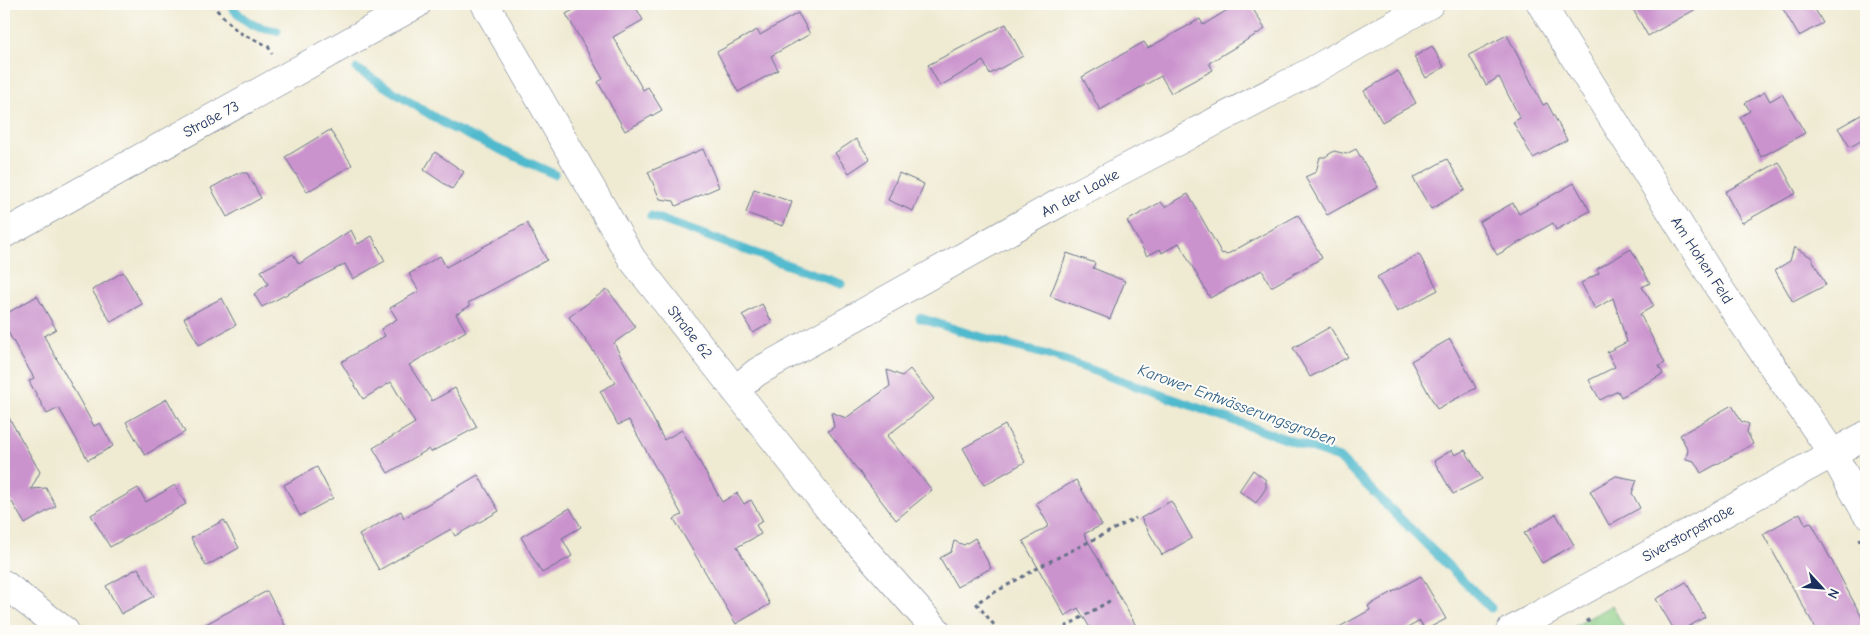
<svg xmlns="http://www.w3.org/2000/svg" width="1870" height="635" viewBox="0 0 1870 635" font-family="'Comic Neue',sans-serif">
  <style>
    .green { fill: #8dcf87; stroke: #547f72 }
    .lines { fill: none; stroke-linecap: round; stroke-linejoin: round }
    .stream { stroke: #50b9cd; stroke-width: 9 }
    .building { fill: #ca93cd }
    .minor-casing { stroke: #657087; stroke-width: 29 }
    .path { stroke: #657087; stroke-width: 3; stroke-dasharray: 4 4; stroke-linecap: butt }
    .minor { stroke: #fff; stroke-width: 28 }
    .labels { text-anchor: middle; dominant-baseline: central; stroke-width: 4; stroke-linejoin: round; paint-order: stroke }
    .street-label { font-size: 15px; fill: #1b2f5e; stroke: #fdfcf7 }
    .water-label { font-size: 16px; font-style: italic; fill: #2e5f85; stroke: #fdfcf7 }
  </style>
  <rect width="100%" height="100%" fill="#fdfcf7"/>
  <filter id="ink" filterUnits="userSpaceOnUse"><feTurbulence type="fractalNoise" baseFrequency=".02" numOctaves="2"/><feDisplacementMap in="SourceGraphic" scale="10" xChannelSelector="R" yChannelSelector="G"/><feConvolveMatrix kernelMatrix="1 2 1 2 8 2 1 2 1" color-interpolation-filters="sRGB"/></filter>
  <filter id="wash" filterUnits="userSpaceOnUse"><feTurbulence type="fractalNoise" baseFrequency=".0096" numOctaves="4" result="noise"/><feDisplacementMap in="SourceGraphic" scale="20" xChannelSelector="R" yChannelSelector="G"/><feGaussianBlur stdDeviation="1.12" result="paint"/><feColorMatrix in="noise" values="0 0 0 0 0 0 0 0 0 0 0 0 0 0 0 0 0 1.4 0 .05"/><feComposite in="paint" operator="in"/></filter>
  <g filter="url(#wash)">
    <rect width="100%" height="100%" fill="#efead2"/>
    <polygon class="green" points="1612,605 1626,631 1566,631"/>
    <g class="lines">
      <g class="stream">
        <path d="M230,4C243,22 255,28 277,31"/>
        <polyline points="357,69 450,127 554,174"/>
        <polyline points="651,216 841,284"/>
        <polyline points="920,318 970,334 1055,357 1339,458 1491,608"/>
      </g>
    </g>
    <g id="blocks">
      <g class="building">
        <polygon points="584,4 634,4 643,20 613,37 643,90 648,87 662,110 625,131 598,82 603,79 566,14"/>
        <polygon points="1237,4 1250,4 1265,29 1209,63 1213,70 1171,93 1161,76 1100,110 1082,77 1144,42 1148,48 1200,19 1203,25"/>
        <polygon points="1630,4 1705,4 1648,36"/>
        <polygon points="1780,4 1812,4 1823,23 1799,36"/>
        <polygon points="798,13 810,34 771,56 778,70 738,92 717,52 757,30 760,35"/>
        <polygon points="1006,24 1023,56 990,74 983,61 940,86 928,65"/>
        <polygon points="1507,35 1543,105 1547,103 1567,140 1533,158 1513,122 1520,118 1499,77 1486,85 1469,55"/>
        <polygon points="1432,46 1444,67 1426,78 1414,57"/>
        <polygon points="1398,71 1416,103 1382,122 1364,91"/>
        <polygon points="1765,92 1770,101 1782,94 1805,133 1761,157 1740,117 1750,111 1745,103"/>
        <polygon points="1866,112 1866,138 1850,147 1838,128"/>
        <polygon points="330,130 352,165 307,192 285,157"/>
        <polygon points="856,139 870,159 849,173 835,153"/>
        <polygon points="703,149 719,187 676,206 674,201 660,199 648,172"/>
        <polygon points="1356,149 1378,187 1327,215 1305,177 1316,172 1320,157 1325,157 1334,151 1346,154"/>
        <polygon points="435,152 464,172 452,189 424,170"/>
        <polygon points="1447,159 1465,190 1431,209 1413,178"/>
        <polygon points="1779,162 1796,193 1742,223 1725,192"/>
        <polygon points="238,173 247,173 261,198 227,217 211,188"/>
        <polygon points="899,173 924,184 913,211 888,200"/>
        <polygon points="1574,183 1590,211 1556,230 1553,223 1497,255 1479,222 1513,203 1519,214"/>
        <polygon points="754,189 792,202 783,226 746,213"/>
        <polygon points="1188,194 1222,254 1224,253 1226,255 1298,215 1322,258 1271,287 1262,270 1210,298 1179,243 1162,253 1160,249 1147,256 1127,221 1161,202 1165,207"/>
        <polygon points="527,223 547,260 468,303 470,306 456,314 466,331 409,365 432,401 455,388 477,427 431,452 429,449 388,473 373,448 415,423 391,382 363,399 341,362 385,336 381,329 397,319 390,308 419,291 409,274 440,256 446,267"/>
        <polygon points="351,230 358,244 372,236 385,261 353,279 345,264 262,307 254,294 268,284 261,271 293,254 299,264"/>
        <polygon points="1794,247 1811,257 1826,285 1793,302 1775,270 1790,261"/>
        <polygon points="1631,249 1650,283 1642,287 1654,306 1640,314 1665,363 1659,366 1663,374 1621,397 1618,391 1600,400 1589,380 1615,367 1607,352 1627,342 1613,298 1595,309 1581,283 1599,273 1597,269"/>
        <polygon points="1067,253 1095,263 1093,268 1125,281 1110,319 1050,296"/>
        <polygon points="1419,254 1438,290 1397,312 1377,277"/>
        <polygon points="123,272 142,304 111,322 92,290"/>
        <polygon points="607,289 636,327 614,343 664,440 682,430 722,502 737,493 744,504 751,500 763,521 756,525 761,534 737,547 770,604 736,624 674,519 682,515 629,420 618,425 600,391 616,383 569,317"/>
        <polygon points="37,296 56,329 44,336 94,426 100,423 113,446 88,460 59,408 47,414 29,381 34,378 4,325 4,315"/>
        <polygon points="222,298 236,325 199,345 184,318"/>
        <polygon points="762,304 772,322 753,333 742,315"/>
        <polygon points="1330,327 1348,357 1310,377 1293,348"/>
        <polygon points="1450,339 1476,388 1437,409 1411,361"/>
        <polygon points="910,369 934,399 887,436 932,490 896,520 828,431 834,427 831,412 846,418 890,386 887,370 902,376"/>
        <polygon points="167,399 185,432 145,455 126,422"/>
        <polygon points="1732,405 1741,421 1749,424 1747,432 1753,444 1701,473 1694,461 1686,459 1688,450 1680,435"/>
        <polygon points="4,409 40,472 31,489 46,488 56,506 25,524 12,502 4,500 7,492 4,487"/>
        <polygon points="1005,425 1025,462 984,485 963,448"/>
        <polygon points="1452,450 1455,455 1465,450 1482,479 1453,494 1434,461"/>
        <polygon points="317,467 333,498 300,516 284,485"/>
        <polygon points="1253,470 1266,480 1266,488 1256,503 1239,491"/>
        <polygon points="478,475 499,511 455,536 451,529 379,570 359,535 401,511 404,518"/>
        <polygon points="1616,476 1637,480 1632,493 1640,508 1609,525 1590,491"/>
        <polygon points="1076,480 1102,525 1084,534 1139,631 1092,631 1078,608 1065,616 1023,541 1049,526 1036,503"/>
        <polygon points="175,485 186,504 110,547 91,515 138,488 146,502"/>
        <polygon points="1171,501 1192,538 1162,555 1141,518"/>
        <polygon points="570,508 581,527 562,538 572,556 542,573 521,537"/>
        <polygon points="1800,513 1806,525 1811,522 1866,625 1866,631 1817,631 1763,534"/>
        <polygon points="1556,514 1574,545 1542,563 1524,533"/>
        <polygon points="224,520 239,548 206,566 191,538"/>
        <polygon points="975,538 991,568 957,587 940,558 951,552 954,541 964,545"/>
        <polygon points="138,568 154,596 121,614 106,586"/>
        <polygon points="1421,576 1446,619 1425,630 1420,621 1402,631 1332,631 1370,610 1368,606"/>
        <polygon points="1686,582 1705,617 1681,631 1675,631 1656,599"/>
        <polygon points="267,591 288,631 193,631"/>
      </g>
    </g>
  </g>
  <g filter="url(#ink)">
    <use href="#blocks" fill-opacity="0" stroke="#657087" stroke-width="1"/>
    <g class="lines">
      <defs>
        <g id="minor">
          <polyline points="485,4 632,259 833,514 937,631"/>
          <polyline points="1541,4 1717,285 1833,454 1866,513"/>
          <polyline points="4,234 417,4"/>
          <polyline points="735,390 757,372 1061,202 1310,72 1430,4"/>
          <polyline points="4,584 65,631"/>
          <polyline points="1510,631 1866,435"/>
        </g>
      </defs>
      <use href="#minor" class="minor-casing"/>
      <g class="path">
        <polyline points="211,4 238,32 268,46 272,54"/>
        <polyline points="1859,538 1866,567"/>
        <polyline points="1587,619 1594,631"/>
        <polyline points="999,631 976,603 1043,565 1136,518"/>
        <polyline points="1058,631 1113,599"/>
      </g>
      <use href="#minor" class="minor"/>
    </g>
  </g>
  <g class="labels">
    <g class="street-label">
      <text transform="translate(211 119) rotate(-28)">Straße 73</text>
      <text transform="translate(1080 193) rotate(-28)">An der Laake</text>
      <text transform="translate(1702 260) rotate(57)">Am Hohen Feld</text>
      <text transform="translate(690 332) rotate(52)">Straße 62</text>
      <text transform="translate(1688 533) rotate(-29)">Siverstorpstraße</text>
    </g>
    <g class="water-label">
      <text transform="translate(1237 405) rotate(20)">Karower Entwässerungsgraben</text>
    </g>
  </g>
  <rect width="1870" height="635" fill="none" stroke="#fdfcf7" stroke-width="20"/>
  <g transform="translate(1822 588) rotate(116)" stroke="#fdfcf7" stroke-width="4" paint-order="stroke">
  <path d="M0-4L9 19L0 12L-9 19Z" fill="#1b2f5e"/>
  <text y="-8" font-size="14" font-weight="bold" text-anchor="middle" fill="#1b2f5e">N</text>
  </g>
</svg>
